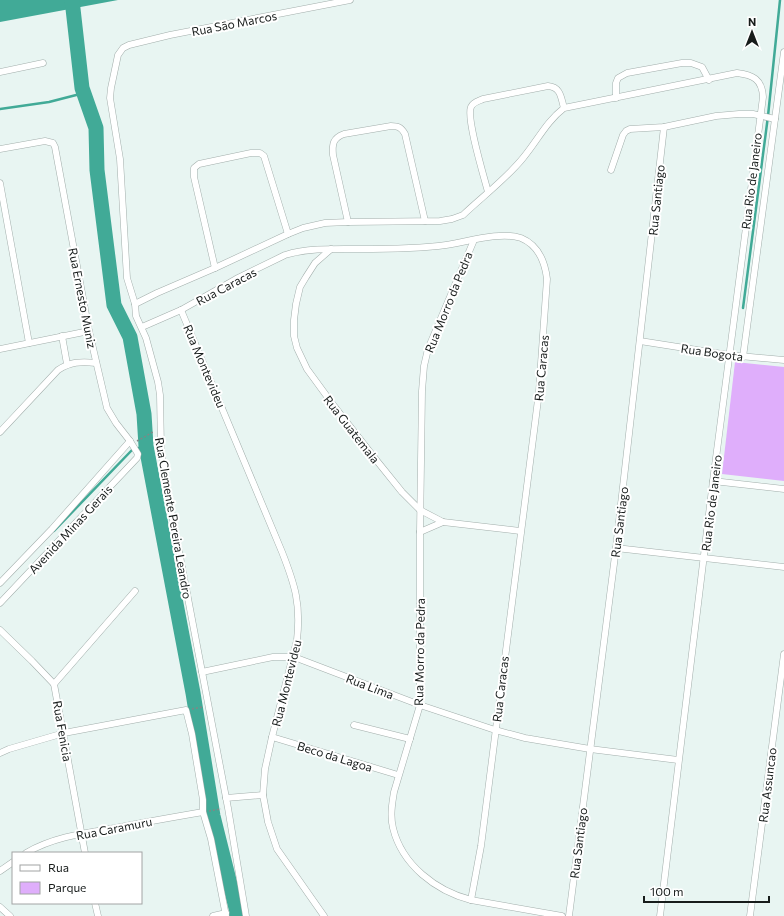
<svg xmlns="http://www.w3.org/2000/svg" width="784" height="916" viewBox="0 0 784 916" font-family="Commissioner,sans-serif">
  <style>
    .green { fill: #dfaefb }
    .water { fill: #41aa97 }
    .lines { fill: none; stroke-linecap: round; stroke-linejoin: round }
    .stream { stroke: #41aa97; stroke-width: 2.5 }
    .river { stroke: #41aa97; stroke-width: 15 }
    .street-casing { stroke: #a2aeab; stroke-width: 7 }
    .path { stroke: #7f8886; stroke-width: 1.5; stroke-dasharray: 2 2; stroke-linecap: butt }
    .street { stroke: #fff; stroke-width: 6 }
    .labels { text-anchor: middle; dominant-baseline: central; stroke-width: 4; stroke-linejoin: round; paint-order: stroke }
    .street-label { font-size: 12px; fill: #171c1b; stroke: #fff }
  </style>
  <rect width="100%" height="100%" fill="#e8f5f2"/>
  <polygon class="green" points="735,362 784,367 784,481 722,474"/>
  <polygon class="water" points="0,0 118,0 0,22"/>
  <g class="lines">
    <g class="stream">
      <polyline points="0,109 49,102 84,93"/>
      <polyline points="743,308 768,116 780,0"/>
      <polyline points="54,531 132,450 146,446"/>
    </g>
    <polyline class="river" points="72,0 82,88 96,128 97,170 114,305 130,337 144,414 146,446 193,693 213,816 237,912 236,916"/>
    <defs>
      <g id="street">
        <polyline points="0,72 43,63"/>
        <polyline points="616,98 616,83 618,78 627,73 682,63 691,63 702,67 709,80"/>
        <polyline points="0,149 45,141 53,143 55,147 89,331 107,408 116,423 130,441 138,454 137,458 0,603"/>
        <polyline points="611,170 623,135 626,131 630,129 664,127 716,116 739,114 753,114 775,119"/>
        <polyline points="0,183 29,343"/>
        <path d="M488,192C484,177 466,118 471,107C473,102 479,101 483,99L548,86C561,87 561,98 564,108"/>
        <path d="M348,222L333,155C332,144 333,138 344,134L391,126C398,126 401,127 405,134L425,221"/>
        <path d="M474,240L428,349L424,366L422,391L420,532V705L394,792C392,804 390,816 393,828C402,865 436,891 471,900L562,916"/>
        <polyline points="331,249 315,263 306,277 300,287 296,304 294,320 294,336 297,348 307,369 334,406 373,456 402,492 420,510 443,522 520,531"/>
        <polyline points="215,268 194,177 194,168 199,164 251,153 260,153 264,156 288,234"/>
        <path d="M135,304L157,293L215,268L288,234L303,228L325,223L348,222L440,221L452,219L463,215C483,196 506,179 523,158C538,140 546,122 564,108L737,73C753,75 762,79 763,97L713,481L660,916"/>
        <path d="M181,310L282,552C295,585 301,604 297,640L272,737L265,769L263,795L268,822L277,849L324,916"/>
        <path d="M142,327L181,310L236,279L285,255C308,248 334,249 358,249C387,249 417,249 446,245C467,242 500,231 521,238C538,245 545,262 547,279L539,392L481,846L471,900"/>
        <polyline points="62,336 67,364"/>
        <polyline points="640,341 729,355 784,360"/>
        <polyline points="0,349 89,331"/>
        <polyline points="743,357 784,52"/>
        <path d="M0,432L58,370C70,362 81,361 96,363"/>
        <polyline points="713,481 784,489"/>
        <polyline points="420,532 443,522"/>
        <polyline points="616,548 784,567"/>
        <polyline points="0,583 52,529 130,441"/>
        <polyline points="0,630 32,661 54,684 85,853"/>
        <polyline points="202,672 273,657 294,657 420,705 495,730 525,738 590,749 678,760"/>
        <polyline points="54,684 135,591"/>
        <polyline points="354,725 410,739"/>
        <polyline points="272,737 398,775"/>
        <polyline points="0,753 9,749 64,733 186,710 192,734 203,800 203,812 211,839 226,916"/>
        <polyline points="226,798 263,795"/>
        <path d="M26,853C53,837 85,833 115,828C145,822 174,817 203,812"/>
        <polyline points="0,871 13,862"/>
        <polyline points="95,903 98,916"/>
        <polyline points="0,907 10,916"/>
        <polyline points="213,916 226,913"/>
        <polyline points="246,916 228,808 166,483 161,449 160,395 158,382 146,338 136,316 135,304 127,278 120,159 110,98 111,88 118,55 123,48 129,45 170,35 350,0"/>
        <polyline points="569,916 616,548 664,127"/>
        <polyline points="750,916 784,654"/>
      </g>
    </defs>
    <use href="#street" class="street-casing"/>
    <g class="path">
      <polyline points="137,441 153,432"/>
      <polyline points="192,709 202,707"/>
      <polyline points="209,811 221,809"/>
    </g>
    <use href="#street" class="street"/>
  </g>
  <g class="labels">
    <g class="street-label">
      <text transform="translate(234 23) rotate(-11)">Rua Sāo Marcos</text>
      <text transform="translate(751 181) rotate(-83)">Rua Rio de Janeiro</text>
      <text transform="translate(656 200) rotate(-84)">Rua Santiago</text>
      <text transform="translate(226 286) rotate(-28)">Rua Caracas</text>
      <text transform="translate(83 298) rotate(79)">Rua Ernesto Muniz</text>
      <text transform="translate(448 302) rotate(-68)">Rua Morro da Pedra</text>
      <text transform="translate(712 352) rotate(8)">Rua Bogota</text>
      <text transform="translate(205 366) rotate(67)">Rua Montevideu</text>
      <text transform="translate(541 368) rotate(-85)">Rua Caracas</text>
      <text transform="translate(352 429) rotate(52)">Rua Guatemala</text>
      <text transform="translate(711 503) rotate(-83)">Rua Rio de Janeiro</text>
      <text transform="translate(174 518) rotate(80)">Rua Clemente Pereira Leandro</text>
      <text transform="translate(619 522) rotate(-83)">Rua Santiago</text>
      <text transform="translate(70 529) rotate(-47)">Avenida Minas Gerais</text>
      <text transform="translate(419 652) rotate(-89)">Rua Morro da Pedra</text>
      <text transform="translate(286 683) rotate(-76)">Rua Montevideu</text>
      <text transform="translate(370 686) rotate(21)">Rua Lima</text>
      <text transform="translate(500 689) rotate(-83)">Rua Caracas</text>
      <text transform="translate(63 731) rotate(80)">Rua Fenicia</text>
      <text transform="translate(335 756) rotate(17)">Beco da Lagoa</text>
      <text transform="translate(767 785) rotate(-83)">Rua Assuncao</text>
      <text transform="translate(114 828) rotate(-11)">Rua Caramuru</text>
      <text transform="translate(578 843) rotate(-83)">Rua Santiago</text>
    </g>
  </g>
  <rect x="12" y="852" width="130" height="52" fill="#ffffff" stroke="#a2a4a4"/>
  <rect x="20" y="865" width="20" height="6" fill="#ffffff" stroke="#a2a4a4"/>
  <text x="48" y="872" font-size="12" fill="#171c1b">Rua</text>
  <rect x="20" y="882" width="20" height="12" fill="#dfaefb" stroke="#a2a4a4"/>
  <text x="48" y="892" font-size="12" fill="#171c1b">Parque</text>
  <g transform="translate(752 32)" stroke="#ffffff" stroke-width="3" paint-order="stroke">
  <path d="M0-3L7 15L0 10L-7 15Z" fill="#171c1b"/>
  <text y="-6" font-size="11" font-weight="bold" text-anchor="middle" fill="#171c1b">N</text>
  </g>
  <path d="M644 896v6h125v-6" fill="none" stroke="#171c1b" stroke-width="2"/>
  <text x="650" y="896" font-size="12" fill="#171c1b" stroke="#ffffff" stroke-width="3" paint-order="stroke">100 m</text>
</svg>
